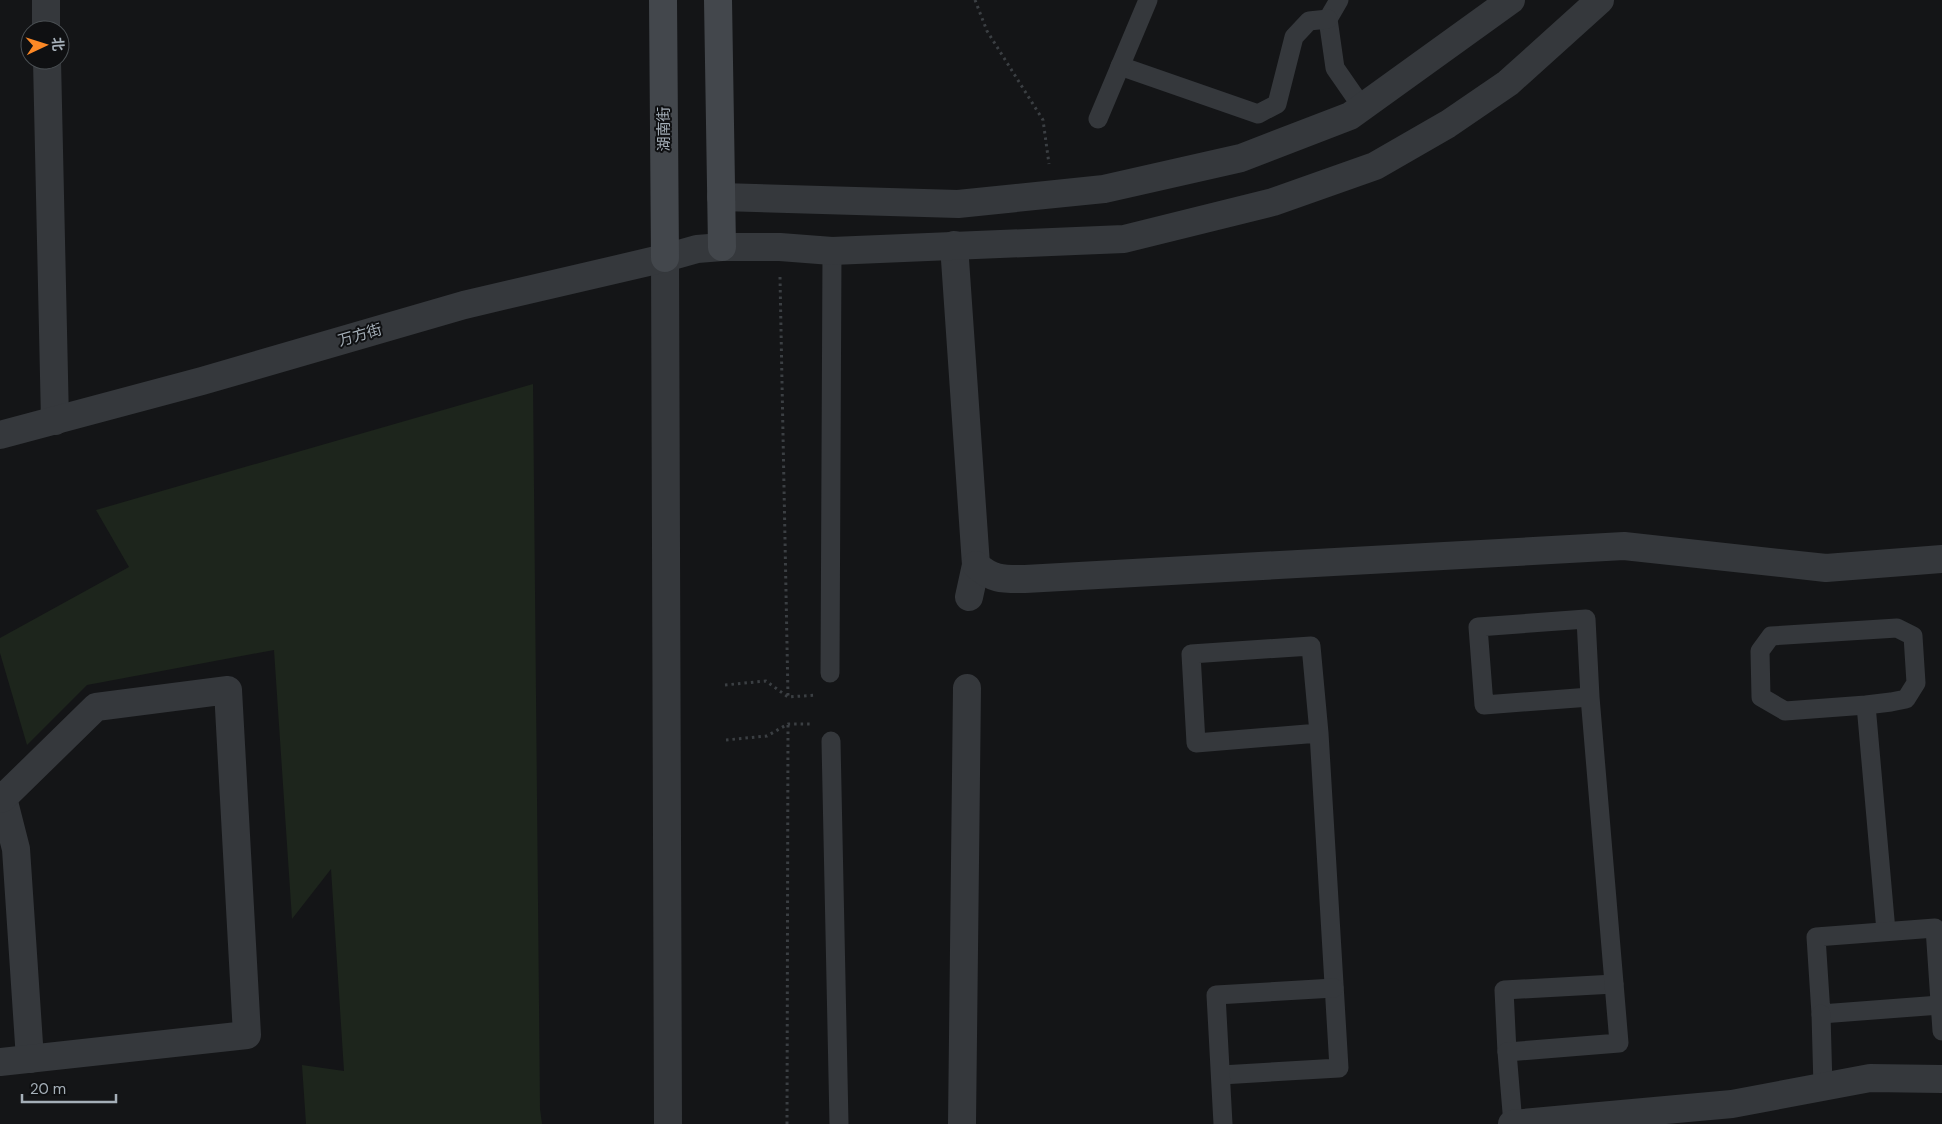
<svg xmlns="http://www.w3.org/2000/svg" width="1942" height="1124" viewBox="0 0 1942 1124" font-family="'DM Sans','Noto Sans SC',sans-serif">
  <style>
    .green { fill: #1d251c }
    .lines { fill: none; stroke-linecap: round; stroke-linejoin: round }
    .path { stroke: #3b3f43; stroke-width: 3; stroke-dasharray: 2.5 4; stroke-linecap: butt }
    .service { stroke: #35383c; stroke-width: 19 }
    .minor { stroke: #35383c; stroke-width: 28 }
    .tertiary { stroke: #35383c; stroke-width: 28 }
    .secondary { stroke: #43474c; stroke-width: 28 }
    .labels { text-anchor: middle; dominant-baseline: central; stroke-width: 4; stroke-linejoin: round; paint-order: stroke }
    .street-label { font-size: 15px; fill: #a5afb8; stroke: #0f1012 }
  </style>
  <rect width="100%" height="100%" fill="#141517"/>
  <polygon class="green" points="533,384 540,1109 542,1124 306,1124 302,1065 344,1071 331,869 292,919 274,650 87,685 27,745 0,653 0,638 129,567 96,510"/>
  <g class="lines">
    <g class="path">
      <polyline points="975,0 987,31 1043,120 1049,164"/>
      <polyline points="780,277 788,697"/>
      <polyline points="725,685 766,681 788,697 817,695"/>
      <polyline points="726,740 767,736 788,724 812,724"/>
      <polyline points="787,1124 788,724"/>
    </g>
    <g class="service">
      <polyline points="1339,0 1328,19 1335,68 1362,107"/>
      <polyline points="1120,66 1258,114 1277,104 1294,37 1309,21 1328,19"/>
      <polyline points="1098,119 1148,0"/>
      <polyline points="830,673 832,251"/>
      <polyline points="1866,705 1891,702 1906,699 1916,683 1913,636 1897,628 1771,636 1760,651 1761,697 1785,711 1866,705 1886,931"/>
      <polyline points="831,741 839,1124"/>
      <polyline points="1940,1005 1821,1014 1816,937 1935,928 1942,1031"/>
      <polyline points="1821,1014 1823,1087"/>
      <polyline points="1507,1052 1504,990 1614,984"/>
      <polyline points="1221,1075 1339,1068 1319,733 1311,646 1191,654 1196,743 1319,733"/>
      <polyline points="1223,1124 1216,995 1334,988"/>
      <polyline points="1513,1124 1507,1052 1619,1043 1590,697 1586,619 1478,627 1484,705 1590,697"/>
    </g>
    <g class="minor">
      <polyline points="46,0 46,30"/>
      <polyline points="47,60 55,421"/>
      <polyline points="721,197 958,204 1104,189 1241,158 1350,116 1511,0"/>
      <polyline points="954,245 976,565 969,597"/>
      <polyline points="722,247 780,247 832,251 1124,239 1273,202 1375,166 1448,124 1508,83 1600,0"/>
      <polyline points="665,258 668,1124"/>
      <path d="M976,565C993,580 1003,579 1025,579L1624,546L1826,568L1942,559"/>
      <polyline points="3,798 16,849 30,1059"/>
      <polyline points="0,799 3,798 96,707 228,690 247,1035 0,1062"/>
      <polyline points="962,1124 967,688"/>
      <polyline points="1512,1124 1732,1104 1870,1078 1942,1079"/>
    </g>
    <polyline class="tertiary" points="0,435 202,381 464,305 665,258 697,249 722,247"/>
    <g class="secondary">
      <polyline points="663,0 665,258"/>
      <polyline points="718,0 722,247"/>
    </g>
  </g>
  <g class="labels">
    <g class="street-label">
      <text transform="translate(664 129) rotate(-90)">湖南街</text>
      <text transform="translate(360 335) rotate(-16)">万方街</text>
    </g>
  </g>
  <g transform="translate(45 45) rotate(86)"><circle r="24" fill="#0f1012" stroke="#4b5054"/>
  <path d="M0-4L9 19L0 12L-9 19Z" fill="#fd8926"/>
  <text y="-8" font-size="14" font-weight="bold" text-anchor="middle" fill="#a5afb8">北</text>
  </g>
  <path d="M22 1094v8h94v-8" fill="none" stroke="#a5afb8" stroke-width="2.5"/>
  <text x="30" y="1094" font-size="15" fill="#a5afb8" stroke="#0f1012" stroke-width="4" paint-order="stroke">20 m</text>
</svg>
